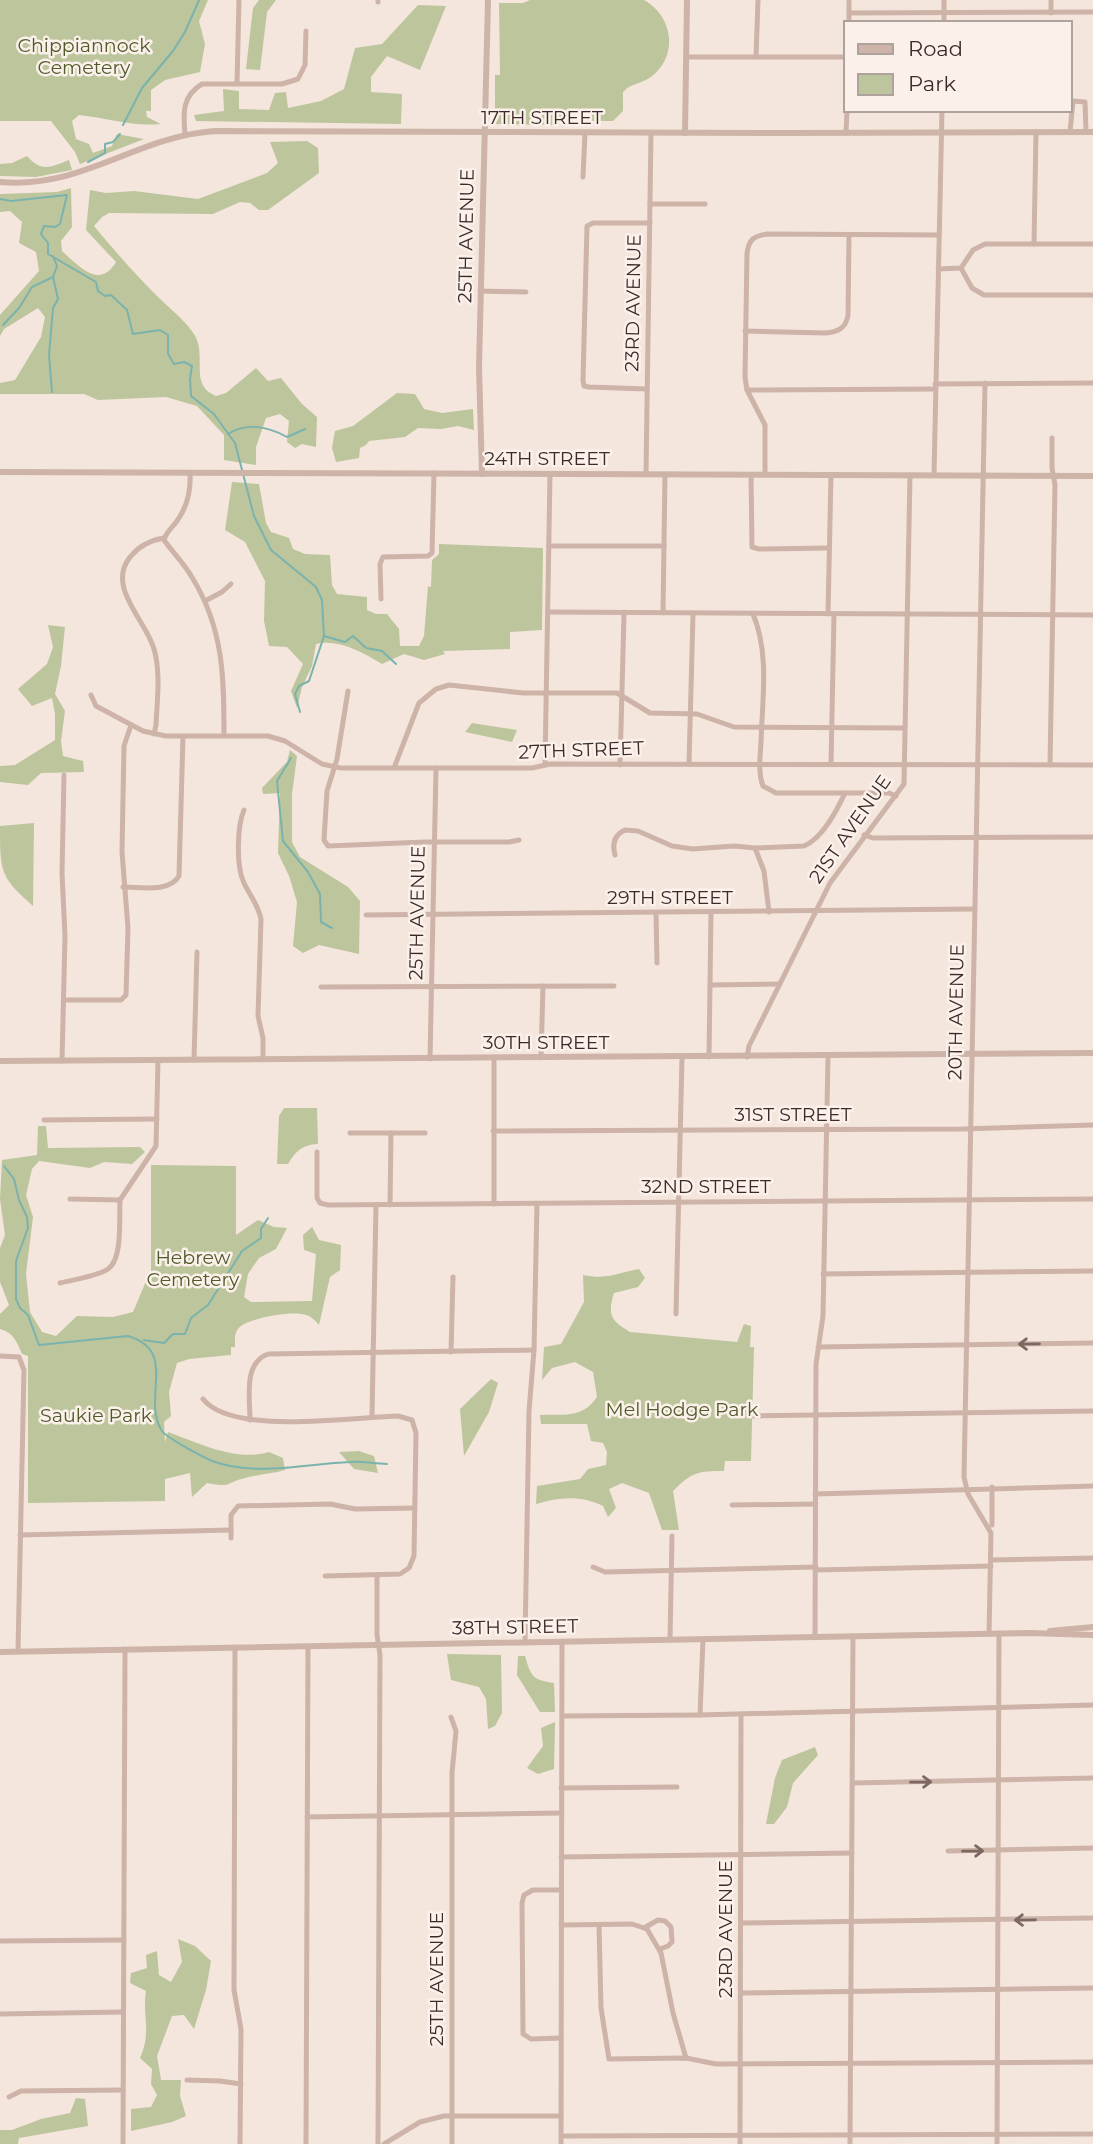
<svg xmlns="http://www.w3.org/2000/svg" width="1093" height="2144" viewBox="0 0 1093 2144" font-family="Montserrat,sans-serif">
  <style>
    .green { fill: #bdc59c }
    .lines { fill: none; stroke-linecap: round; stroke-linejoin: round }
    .stream { stroke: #7ab3ad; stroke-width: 2 }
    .minor { stroke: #cdb3a8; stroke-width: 5 }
    .tertiary { stroke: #cdb3a8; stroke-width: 6 }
    .oneway { stroke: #7c6862 }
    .labels { text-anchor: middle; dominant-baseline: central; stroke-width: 5; stroke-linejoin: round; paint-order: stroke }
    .park-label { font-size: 19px; fill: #505a2a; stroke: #fbf1ea }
    .street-label { font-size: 19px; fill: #3a2b29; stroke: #fbf1ea }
  </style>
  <rect width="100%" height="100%" fill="#f4e6dd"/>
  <g class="green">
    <path d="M0,0H208L199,21L205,44L200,72L165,80L151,90V111H146L147,117L161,124C134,127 107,118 79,115L72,121L76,139L89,144L93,153L112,146L117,134L144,139L80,164L75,152L51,121H0Z"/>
    <polygon points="259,0 276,0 267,12 260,70 246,69 253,8"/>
    <path d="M530,0H644C673,16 679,56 651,77C641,84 631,83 623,92V111L613,121H561L556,125L495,124V75H500L499,3H523Z"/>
    <polygon points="418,5 446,6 420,70 387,56 371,77 371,92 402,94 401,124 196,121 194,115 224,111 223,89 239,91 239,109 269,110 275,93 286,92 288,108 321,101 344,89 355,48 382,44"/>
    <path d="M307,141L318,148L319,173L268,210H259L250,203L240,202L213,214L109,213L102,217L94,226C114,250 134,273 156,295C168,307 185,320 194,334C208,356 188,385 216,396L226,393L256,368L268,381L281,378L302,404L317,417L316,447L302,444L295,448L287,442L289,421L280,414L266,418L256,447V465L224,460V435L197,406L166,397L98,400L84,394H0V383L15,380L41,337L45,317L38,308L4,329L0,336V315L39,271L36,252L19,243L22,222L10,211L0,212V194L57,192L71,188L72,227L61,241L62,251C79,266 99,290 116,262L86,230L90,190L106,193L134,191L198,199L267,173L278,163L270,142Z"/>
    <path d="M27,156C42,173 51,167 69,160L72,170L36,177L0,176V164L12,163Z"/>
    <polygon points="397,393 415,394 424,409 442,413 473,409 474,430 458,426 441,429 418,428 405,437 369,441 366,445 360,448 359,458 336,462 332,448 335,431 353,426"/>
    <path d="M232,482L259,484L266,523L271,532L289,538L293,549L305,554L330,555L332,585L337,594L367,597V610L376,614H387L399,629L400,646H419L424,636L428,586L431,587L432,560L439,554V544L543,548L542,630L510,632V649L443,651L445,654L424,660L404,654L382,664C364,653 338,638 316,644L312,666L302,687L297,708L291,691L303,664L287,647L269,646L264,621L265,581L245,542L225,530Z"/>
    <polygon points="48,625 65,627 61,666 55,694 65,711 61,741 63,756 83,761 84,772 41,773 28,785 0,782 0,766 15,765 55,740 55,714 52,698 32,706 18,689 47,664 53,647"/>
    <polygon points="472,723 517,730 512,742 465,732"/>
    <polygon points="290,750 297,756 292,794 292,842 300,857 348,887 360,901 359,954 319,945 303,953 293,946 297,902 289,876 278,853 280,793 263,794 262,788 287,762"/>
    <path d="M34,823L33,906C0,877 0,872 0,826Z"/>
    <path d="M284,1108H317L318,1144C302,1145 296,1151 288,1164H277L279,1116Z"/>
    <path d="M38,1126H46L48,1148L140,1147L145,1152L132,1164L104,1162L90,1168L39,1161L32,1169L26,1195L33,1217L26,1274L30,1312L42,1332L56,1336L77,1316L113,1317L133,1312L147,1279L151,1281V1165L236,1166V1235L258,1220L274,1227L287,1228L276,1249L259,1258L248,1274L244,1297L251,1302L312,1301L316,1254L304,1250L303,1235L312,1227L319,1240L341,1245L340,1270L330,1277L319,1325C314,1319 309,1314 301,1314C287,1312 252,1318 241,1326C234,1331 235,1339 235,1347H231V1355L189,1359L177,1363L169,1392L171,1416L164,1422L165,1442L168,1432C199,1443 236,1462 269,1452L283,1458L285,1470C272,1474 259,1474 245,1478C224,1483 233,1488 207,1483L192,1497L190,1473L165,1479V1501L28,1503V1356L22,1354C17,1342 13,1332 0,1329V1314L9,1305L0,1282V1248L5,1235L0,1199L2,1160L37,1155Z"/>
    <path d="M639,1269L645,1278L638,1287L614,1293C607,1315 611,1321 630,1332L737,1342L744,1324L751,1326L750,1347H754L751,1461H725L724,1471C698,1471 692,1472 673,1491L679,1530H662L649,1493L622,1483L609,1489L616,1508L608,1517L603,1506C581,1495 559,1497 536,1504L537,1486L580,1479L588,1469L606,1465L607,1452L603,1443L591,1441L587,1424H541L540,1415C564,1414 582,1419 597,1397L593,1372L575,1362L552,1368L542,1380L544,1347L561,1344L584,1302L583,1275C607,1280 616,1273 639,1269Z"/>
    <polygon points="491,1379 498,1383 489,1412 464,1456 460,1409"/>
    <polygon points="359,1451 374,1456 378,1473 354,1469 339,1452"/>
    <polygon points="447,1654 501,1655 502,1713 495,1726 488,1729 486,1699 479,1687 451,1680"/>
    <path d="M518,1656H525C531,1676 532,1680 554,1683L555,1712H540L517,1675Z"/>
    <polygon points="555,1722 554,1769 538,1774 527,1768 543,1746 541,1728"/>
    <polygon points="815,1747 818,1755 793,1783 787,1807 774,1824 766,1824 775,1778 782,1760"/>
    <path d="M178,1939L195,1946L211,1961L206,1990L194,2029L184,2015L172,2016L157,2056L161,2080H181L180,2096L186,2116L172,2122L131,2131V2109L151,2107L157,2095L151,2084L152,2069L140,2058C152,2031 142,2017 146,1991L130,1983L131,1973L147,1968L146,1955L157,1951L159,1975L171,1982L182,1962Z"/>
    <polygon points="76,2098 85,2099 88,2126 19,2138 18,2144 0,2144 0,2130 12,2130 41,2119 70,2113"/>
  </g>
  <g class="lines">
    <g class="stream">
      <polyline points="123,125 142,88 173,51 185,32 199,0"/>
      <polyline points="88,162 105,153 105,144 113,142 120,134"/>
      <polyline points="0,199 11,201 67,195 60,224 55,227 44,226 41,234 48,243 48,254 96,282 98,291 105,296 111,295 127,310 133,334 160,330 168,335 168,354 174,364 184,362 192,366 190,379 191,396 214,414 235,443 254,516 271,550 316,587 322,600 324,636 345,642 353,636 366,648 382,651 396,664"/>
      <polyline points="3,325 19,308 32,287 53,277 57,266 53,256"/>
      <polyline points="52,392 49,355 53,308 58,299 53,277"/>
      <path d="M228,434C247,422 269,427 287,437L305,429"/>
      <polyline points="300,712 295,694 299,686 309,681 324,636"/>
      <polyline points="291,758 277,781 283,841 308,872 320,894 321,922 332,928"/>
      <path d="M4,1166L14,1179L19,1200L27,1217L28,1228L16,1261V1299L20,1308L28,1315L39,1345L128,1336C179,1351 141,1398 162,1431C167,1438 203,1457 212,1461C256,1477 304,1464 350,1462C362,1461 374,1464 387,1464"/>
      <polyline points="144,1340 164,1343 173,1334 185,1334 191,1318 208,1305 242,1251 261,1238 261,1229 268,1218"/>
    </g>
    <g class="minor">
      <polyline points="378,2 378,0"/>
      <polyline points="849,13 1093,12"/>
      <polyline points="1051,13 1051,0"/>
      <polyline points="849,23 849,0"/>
      <polyline points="944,23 944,0"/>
      <polyline points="686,57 846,57"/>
      <polyline points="756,57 758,0"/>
      <polyline points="237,83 239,0"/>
      <polyline points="1070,132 1073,101 1085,102 1086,132"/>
      <polyline points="846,133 847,110"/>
      <path d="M185,134C183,113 182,96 202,84H282L298,79L305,65L306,31"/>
      <polyline points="583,177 585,133"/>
      <polyline points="650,204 705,204"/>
      <polyline points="1034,244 1036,132"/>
      <polyline points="961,268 972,288 984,295 1093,295"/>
      <polyline points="938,269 961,268 973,250 985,244 1093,244"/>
      <polyline points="480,291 526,292"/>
      <path d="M745,331L825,333C837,332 846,329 848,315L849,235"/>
      <polyline points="985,383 964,1477 968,1494 991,1533 989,1634"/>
      <polyline points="935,384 1093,383"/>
      <polyline points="647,389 589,387 584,386 583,380 587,226 593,223 650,223"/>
      <polyline points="747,390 935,389"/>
      <path d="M190,473C191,490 187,507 177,521C172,528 166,532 164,540C173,553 185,564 193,579C224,630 224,679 224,736"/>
      <polyline points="646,474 651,133"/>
      <polyline points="751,475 752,547 759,549 829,548"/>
      <path d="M765,475V425L747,390L745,377L747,253C749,239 754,236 767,234L938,235"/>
      <polyline points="934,475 942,110"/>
      <polyline points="549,546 664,546"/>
      <polyline points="381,599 380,564 383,557 428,556 432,553 434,473"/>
      <polyline points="205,601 222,592 231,584"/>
      <polyline points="548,612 1093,615"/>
      <polyline points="663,613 665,474"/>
      <path d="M753,614C770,655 762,700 761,743C760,757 758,773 763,786L776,793H889L896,796"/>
      <polyline points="828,614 831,475"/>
      <polyline points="348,691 337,759 327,791 324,840 328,846 425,842 509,842 519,840"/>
      <polyline points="91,695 96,706 143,731 166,736 268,736 285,741 322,764 341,768 532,768 550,764 1093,765"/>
      <path d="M154,734L156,725C157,701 161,673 154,649C146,620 105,586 131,556C139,546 152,540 164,538"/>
      <polyline points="689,764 693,614"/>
      <polyline points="831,764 834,614"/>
      <polyline points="545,765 550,474"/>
      <polyline points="620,765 624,614"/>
      <polyline points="1050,765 1055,485 1052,468 1052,438"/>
      <polyline points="394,768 419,703 436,689 449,685 523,693 617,693 650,713 697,714 734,727 905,728"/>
      <path d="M244,810C237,826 236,867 244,883C250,896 258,904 261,919L258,1016L263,1038V1059"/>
      <polyline points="864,835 873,838 1093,837"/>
      <polyline points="755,848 764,871 769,912"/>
      <path d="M615,855C612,844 614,835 625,830L638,831L672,846L693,849L734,846L755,848L804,846C823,838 837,810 845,793"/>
      <path d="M123,887C141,887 169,893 179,876L183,736"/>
      <polyline points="656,913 657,963"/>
      <polyline points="366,915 974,909"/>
      <polyline points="710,985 780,984"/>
      <polyline points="321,987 614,986"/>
      <polyline points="64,1000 121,1000 126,995 128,928 122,852 124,746 131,725"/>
      <polyline points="709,1057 711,913"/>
      <polyline points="747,1057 749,1046 830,883 904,784 910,475"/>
      <polyline points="541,1058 543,986"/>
      <polyline points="430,1059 436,768"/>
      <polyline points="194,1060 197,952"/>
      <polyline points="62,1061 65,936 62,873 64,775"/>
      <polyline points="44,1120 157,1119"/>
      <polyline points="493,1131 962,1129 1093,1125"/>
      <polyline points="350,1133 425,1133"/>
      <polyline points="317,1152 317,1198 320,1203 328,1205 1093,1199"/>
      <polyline points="70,1199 120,1200"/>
      <polyline points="120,1200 156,1146 158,1060"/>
      <polyline points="494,1204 494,1058"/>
      <polyline points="390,1205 391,1133"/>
      <polyline points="823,1274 1093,1271"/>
      <path d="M60,1283C73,1280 98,1276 108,1269C123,1259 119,1217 120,1200"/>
      <polyline points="676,1314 682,1057"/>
      <polyline points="818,1347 1093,1343"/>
      <polyline points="451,1352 453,1277"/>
      <polyline points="0,1356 19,1357 24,1370 18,1651"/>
      <path d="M203,1399C232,1436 352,1417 398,1416L412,1420L416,1433L414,1556L409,1568L400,1574L325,1576"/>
      <polyline points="749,1416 1093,1411"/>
      <polyline points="372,1417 376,1205"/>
      <path d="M250,1420C250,1398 243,1363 268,1354L534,1350"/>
      <polyline points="815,1494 1093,1486"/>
      <polyline points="732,1505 816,1504"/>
      <polyline points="992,1525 992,1487"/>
      <polyline points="20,1535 231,1530"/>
      <polyline points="231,1538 231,1515 238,1506 330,1504 355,1509 414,1508"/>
      <polyline points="991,1560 1093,1558"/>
      <polyline points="593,1567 605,1572 816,1567"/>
      <polyline points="816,1570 991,1566"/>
      <polyline points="377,1575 377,1635 380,1655 378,2144"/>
      <polyline points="815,1637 816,1364 823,1316 828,1056"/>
      <polyline points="670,1639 672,1536"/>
      <polyline points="525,1642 529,1411 534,1350 537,1204"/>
      <polyline points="235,1647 234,1990 241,2029 240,2144"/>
      <polyline points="700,1715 703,1639"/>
      <polyline points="562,1716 700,1715 1093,1705"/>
      <polyline points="451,1717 456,1731 452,1773 452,2144"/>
      <polyline points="853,1783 1093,1778"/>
      <polyline points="561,1788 677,1787"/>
      <polyline points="307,1817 561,1813"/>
      <polyline points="948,1851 1093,1848"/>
      <polyline points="561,1857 852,1853"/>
      <polyline points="741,1923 1093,1918"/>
      <polyline points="561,1925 632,1924 647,1929 661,1953 673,2013 686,2058"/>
      <polyline points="599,1925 601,2008 609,2059 686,2058 716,2064 1093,2062"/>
      <polyline points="644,1928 658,1920 665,1921 671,1927 672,1942 668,1946 660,1949"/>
      <polyline points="0,1941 124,1940"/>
      <polyline points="741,1993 1093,1988"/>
      <polyline points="0,2014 123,2012"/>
      <polyline points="561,2038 531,2039 523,2034 522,1903 524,1895 533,1890 561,1890"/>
      <polyline points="187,2080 220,2081 241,2084"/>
      <polyline points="9,2097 21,2091 123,2090"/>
      <polyline points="561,2136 1093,2134"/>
      <polyline points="123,2144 125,1649"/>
      <polyline points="306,2144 308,1646"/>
      <polyline points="384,2144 420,2122 444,2116 561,2116"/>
      <polyline points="561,2144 562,1641"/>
      <polyline points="740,2144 741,1714"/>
      <polyline points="850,2144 853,1636"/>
      <polyline points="997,2144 999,1633"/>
    </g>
    <g class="tertiary">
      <polyline points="685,133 687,0"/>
      <path d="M0,182C81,190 137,136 215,131L787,133L1093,132"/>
      <polyline points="0,472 1093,476"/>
      <polyline points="482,474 479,367 488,0"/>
      <polyline points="0,1061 1093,1053"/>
      <polyline points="1050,1631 1093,1627"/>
      <polyline points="0,1652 1030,1633 1093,1635"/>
    </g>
  </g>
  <defs><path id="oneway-shaft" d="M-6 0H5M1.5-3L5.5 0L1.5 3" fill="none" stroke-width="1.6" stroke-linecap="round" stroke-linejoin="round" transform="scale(1.75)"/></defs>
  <g class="oneway">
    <use href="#oneway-shaft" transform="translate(1029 1344) rotate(179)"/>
    <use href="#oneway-shaft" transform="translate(921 1782) rotate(-1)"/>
    <use href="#oneway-shaft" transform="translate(973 1851) rotate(-1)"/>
    <use href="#oneway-shaft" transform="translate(1025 1920) rotate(179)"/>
  </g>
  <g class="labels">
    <g class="park-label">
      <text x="84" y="45">Chippiannock<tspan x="84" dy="22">Cemetery</tspan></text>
      <text x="193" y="1257">Hebrew<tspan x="193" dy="22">Cemetery</tspan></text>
      <text x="682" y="1409">Mel Hodge Park</text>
      <text x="96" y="1415">Saukie Park</text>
    </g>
    <g class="street-label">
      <text x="542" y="117">17TH STREET</text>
      <text transform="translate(466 236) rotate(-89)">25TH AVENUE</text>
      <text transform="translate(633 303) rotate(-89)">23RD AVENUE</text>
      <text x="547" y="458">24TH STREET</text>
      <text transform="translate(581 750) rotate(-2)">27TH STREET</text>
      <text transform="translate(850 829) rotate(-55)">21ST AVENUE</text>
      <text x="670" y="897">29TH STREET</text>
      <text transform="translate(417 913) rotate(-89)">25TH AVENUE</text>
      <text transform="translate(956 1012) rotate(-89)">20TH AVENUE</text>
      <text x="546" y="1042">30TH STREET</text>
      <text x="793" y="1114">31ST STREET</text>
      <text x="706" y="1186">32ND STREET</text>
      <text transform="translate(515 1627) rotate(-1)">38TH STREET</text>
      <text transform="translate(725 1929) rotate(-90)">23RD AVENUE</text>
      <text transform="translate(436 1979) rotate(-90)">25TH AVENUE</text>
    </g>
  </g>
  <rect x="844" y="21" width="228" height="91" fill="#fbf1ea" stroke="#aea29d" stroke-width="2"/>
  <rect x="858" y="44" width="35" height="10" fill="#cdb3a8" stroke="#aea29d" stroke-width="2"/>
  <text x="908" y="56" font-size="21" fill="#3a2b29">Road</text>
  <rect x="858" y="74" width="35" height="21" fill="#bdc59c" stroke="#aea29d" stroke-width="2"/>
  <text x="908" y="91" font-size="21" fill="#3a2b29">Park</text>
</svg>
